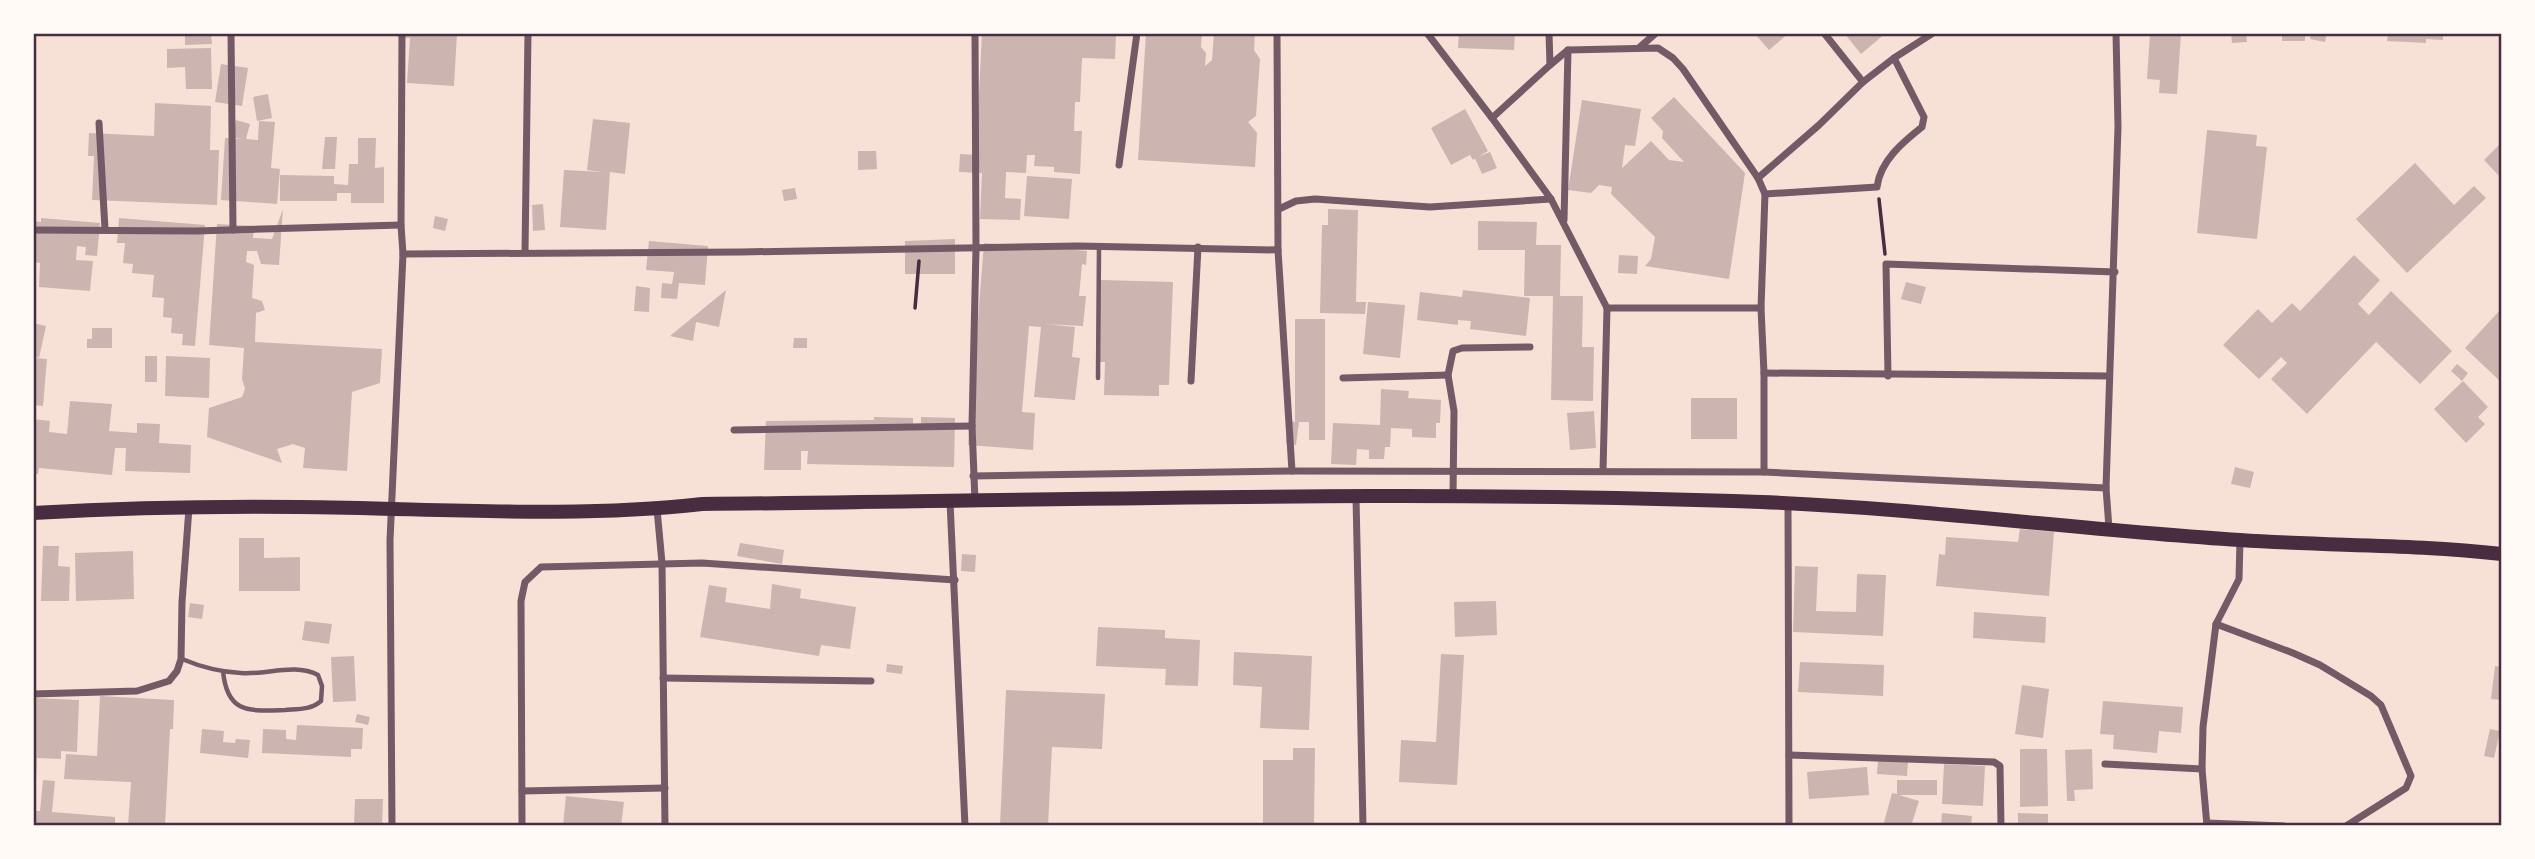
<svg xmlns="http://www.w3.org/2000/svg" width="2535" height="859" viewBox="0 0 2535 859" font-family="Overpass,sans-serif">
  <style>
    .building { fill: #ccb4b1 }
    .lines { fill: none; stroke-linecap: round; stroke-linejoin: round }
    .path { stroke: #4a2c40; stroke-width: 3.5 }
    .service { stroke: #755966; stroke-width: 4.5 }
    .minor { stroke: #755966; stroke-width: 7 }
    .secondary { stroke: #4a2c40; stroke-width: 14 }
    .neatline { fill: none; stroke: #4a2c40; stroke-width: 2.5 }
  </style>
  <rect width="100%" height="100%" fill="#f7e1d7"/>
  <g class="building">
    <polygon points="185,33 211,33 212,44 185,45"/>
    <polygon points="397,33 457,33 454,86 407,83 410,38 397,37"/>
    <polygon points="982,33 1116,33 1115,59 1082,58 1080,102 1075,102 1074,131 1082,131 1080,174 1054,172 1054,167 1034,166 1035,155 1027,155 1026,173 1006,172 1005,198 1021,199 1020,220 980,219 982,173 959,172 960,154 976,155"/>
    <polygon points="1146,33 1202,33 1201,47 1206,53 1205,66 1212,60 1214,33 1255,33 1254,50 1260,59 1256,116 1248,122 1257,133 1255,167 1138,160"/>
    <polygon points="1459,33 1515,33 1514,50 1458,48"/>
    <polygon points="1754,33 1789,33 1769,50"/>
    <polygon points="1844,33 1886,33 1861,54"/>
    <polygon points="2150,33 2181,33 2177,94 2159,93 2160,80 2147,79"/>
    <polygon points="2231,33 2246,33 2247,42 2232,43"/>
    <rect x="2282" y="33" width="23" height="8"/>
    <polygon points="2311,33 2327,33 2325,42 2310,39"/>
    <polygon points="2388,33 2443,33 2443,40 2426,39 2426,43 2387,41"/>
    <polygon points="211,48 212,89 186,89 185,67 167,68 167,49"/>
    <polygon points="221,64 248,68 242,106 215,102"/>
    <polygon points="268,94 272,118 257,121 253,97"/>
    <polygon points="1674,97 1745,173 1729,279 1645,266 1651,259 1655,237 1611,194 1612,187 1599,185 1591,193 1568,190 1582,100 1641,109 1635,146 1625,145 1622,168 1651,141 1669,160 1684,162 1662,138 1663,131 1651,118"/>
    <polygon points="155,103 211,106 210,150 219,150 217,205 92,200 94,156 88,156 89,133 154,136"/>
    <polygon points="1465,109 1488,151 1473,160 1470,155 1451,165 1431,128"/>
    <polygon points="593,119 630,123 625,174 610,172 606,230 560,227 564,170 603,172 587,170"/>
    <polygon points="236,120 250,124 246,139 258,140 259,121 275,122 271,168 280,169 277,204 221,200 225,138 242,139 232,137"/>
    <polygon points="2207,130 2257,135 2256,146 2267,147 2257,239 2197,233"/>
    <polygon points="325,137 337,137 335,169 322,169"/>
    <polygon points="358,138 376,138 375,168 384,167 384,203 351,203 351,193 337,193 337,201 280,201 280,175 334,176 334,184 348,185 349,164 358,164"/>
    <polygon points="2502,142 2502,179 2484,160"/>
    <polygon points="858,151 876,151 877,169 858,170"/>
    <polygon points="1490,152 1497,168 1482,174 1475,158"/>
    <polygon points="2415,163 2454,205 2474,186 2486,198 2407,273 2356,219"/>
    <polygon points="1027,176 1072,179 1069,219 1024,216"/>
    <polygon points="795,188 797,199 784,201 782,190"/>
    <polygon points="543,204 545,230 533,231 532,205"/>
    <polygon points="283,209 279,265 261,264 257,251 247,251 246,262 254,265 252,298 262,301 265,310 256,313 255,342 382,349 380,383 352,392 347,471 303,468 305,448 293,444 277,449 282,463 207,437 209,408 242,397 245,389 242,379 244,348 209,345 217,224 254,226 253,238 272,239"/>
    <polygon points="1328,209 1358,210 1356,302 1366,302 1365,314 1320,313 1322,225 1328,225"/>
    <polygon points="435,216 448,219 445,231 433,228"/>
    <polygon points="41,218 100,223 97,256 85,255 86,247 77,246 76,260 93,261 90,291 39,287 40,263 33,262 33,221 41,222"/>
    <polygon points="119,218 205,225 195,346 182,345 183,334 171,333 172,318 163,317 164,298 152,297 154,275 132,273 133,264 123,263 125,243 117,243"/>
    <polygon points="1478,221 1537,222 1536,245 1561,245 1560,296 1583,296 1582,347 1594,347 1593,401 1551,400 1553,296 1524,296 1525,250 1478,250"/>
    <polygon points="955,239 955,274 905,274 905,241"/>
    <polygon points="649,241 708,246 705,285 679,283 677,299 661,298 662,283 672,284 674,272 646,270"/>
    <polygon points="984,243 1087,251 1086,265 1082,264 1079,296 1086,296 1083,326 1045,324 1075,327 1072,357 1080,358 1075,400 1034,397 1041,327 1029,326 1022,412 1035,413 1033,450 968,445"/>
    <polygon points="1619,255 1638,256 1637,274 1618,273"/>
    <polygon points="2354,255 2380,280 2358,304 2369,315 2391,291 2452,351 2420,384 2376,342 2307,414 2271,379 2287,363 2281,357 2259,379 2223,345 2258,309 2272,323 2292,303 2300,311"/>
    <polygon points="1101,280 1173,282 1169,385 1159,385 1159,396 1104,395 1105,362 1098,362"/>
    <polygon points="1906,282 1926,287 1921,304 1901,299"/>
    <polygon points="636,286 650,288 649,312 634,311"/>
    <polygon points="726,290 719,327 696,322 693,341 670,336"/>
    <polygon points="1463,290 1530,298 1526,336 1470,329 1471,321 1458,320 1458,325 1417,320 1420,292 1462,297"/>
    <polygon points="1368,302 1405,305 1400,358 1363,354"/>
    <polygon points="2502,308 2502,383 2465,348"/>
    <polygon points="1295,319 1325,319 1325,440 1309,440 1309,422 1299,422 1296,445 1286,443 1288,421 1295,422"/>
    <polygon points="33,323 46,326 39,358 33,356"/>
    <polygon points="92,328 112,328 112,348 87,348 87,339 92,339"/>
    <polygon points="794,338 807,338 807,348 793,348"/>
    <rect x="145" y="356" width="12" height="26"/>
    <polygon points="166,356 210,358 209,398 165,396"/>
    <polygon points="33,358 47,359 43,406 33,405"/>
    <polygon points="2457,364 2468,373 2462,381 2451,371"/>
    <polygon points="2463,381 2488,407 2478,417 2485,424 2466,443 2434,409"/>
    <polygon points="1381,389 1409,391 1408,398 1441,400 1440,423 1436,423 1436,438 1412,437 1412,429 1391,428 1390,447 1385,447 1384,459 1369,459 1369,450 1357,449 1356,465 1331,464 1333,423 1380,425"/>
    <rect x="1691" y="398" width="46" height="41"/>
    <polygon points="70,401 112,404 109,431 137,433 137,423 160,424 159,443 191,445 190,473 125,471 126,448 115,448 112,475 39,468 38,474 33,474 33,419 50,421 49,432 67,434"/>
    <polygon points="1594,411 1596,448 1570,450 1567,413"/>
    <polygon points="874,417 913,418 913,429 921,430 921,417 955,418 954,467 807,464 808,451 801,451 801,470 764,470 766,421 874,420"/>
    <polygon points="2235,467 2254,472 2250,488 2231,484"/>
    <polygon points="2020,529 2054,532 2049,596 1936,586 1939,554 1945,555 1946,537 2018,542"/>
    <polygon points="239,538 264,538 264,558 300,557 300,591 239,591"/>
    <polygon points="740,543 784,550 782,564 737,556"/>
    <polygon points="43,546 59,546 58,566 70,567 69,601 41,601"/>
    <polygon points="133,551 134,599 76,601 75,553"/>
    <polygon points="962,554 976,555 975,572 961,571"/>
    <polygon points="1795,566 1818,567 1816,611 1856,612 1857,574 1886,575 1883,636 1793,632"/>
    <polygon points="772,584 801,589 800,598 856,607 850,649 821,645 819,656 700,637 709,585 727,588 725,602 770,609"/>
    <polygon points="1496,601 1497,635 1455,637 1454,602"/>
    <polygon points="190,603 204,605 202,619 188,617"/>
    <polygon points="1974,612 2046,617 2045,643 1973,638"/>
    <polygon points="305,621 332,624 329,644 302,640"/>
    <polygon points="1098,627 1165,630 1165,638 1200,640 1198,686 1165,685 1166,669 1096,666"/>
    <polygon points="1234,652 1312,656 1309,730 1260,728 1262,687 1233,685"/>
    <polygon points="1441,654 1464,655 1457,785 1399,782 1401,740 1436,742"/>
    <polygon points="354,656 356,701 333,702 331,657"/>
    <polygon points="1800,662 1884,665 1883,696 1798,692"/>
    <polygon points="887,664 903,666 902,674 886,672"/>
    <polygon points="2495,666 2502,667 2502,700 2491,699"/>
    <polygon points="2022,685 2049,689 2043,738 2015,734"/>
    <polygon points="1006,690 1105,694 1102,749 1052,747 1048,826 1000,826"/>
    <polygon points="100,696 174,700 173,729 170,729 165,826 128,826 131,782 64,779 66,754 97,756"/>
    <polygon points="34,698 79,700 77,752 61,751 61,759 37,758 36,783 33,783"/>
    <polygon points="2103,701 2183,707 2181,733 2159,731 2157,753 2113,749 2114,735 2100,734"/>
    <polygon points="357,714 370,717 368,725 355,722"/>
    <polygon points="297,725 363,728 362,749 351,749 351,757 262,753 263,729 286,730 286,739 296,740"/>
    <polygon points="202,729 224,731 223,742 235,743 236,739 250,740 248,758 200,753"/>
    <polygon points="2490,729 2500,731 2494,758 2484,756"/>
    <polygon points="1293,748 1315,748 1314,826 1263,826 1263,760 1293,760"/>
    <polygon points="2020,749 2047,749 2048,806 2020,807"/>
    <polygon points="2092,749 2093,789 2074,790 2075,801 2067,801 2065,750"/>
    <polygon points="1878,759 1908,761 1907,776 1877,774"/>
    <polygon points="1944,764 1985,766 1983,806 1942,804"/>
    <polygon points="1867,767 1869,795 1809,799 1807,772"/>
    <polygon points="43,780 55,781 52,812 115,817 115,826 33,826 34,811 40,811"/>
    <polygon points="1897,780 1937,780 1937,795 1899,795 1919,801 1911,826 1883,826 1892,793 1897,794"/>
    <polygon points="566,796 624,802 621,826 563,826"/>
    <polygon points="355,799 383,799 382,826 354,826"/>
    <polygon points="1942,813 1972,816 1971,826 1941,826"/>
    <polygon points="2018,813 2048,814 2048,826 2018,826"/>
  </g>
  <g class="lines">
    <g class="path">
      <polyline points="1879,199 1885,254"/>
      <polyline points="915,308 919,261"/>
    </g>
    <g class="service">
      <polyline points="1098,378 1099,247"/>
      <path d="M182,659C201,667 221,672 241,673C266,675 295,663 318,675L322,686L321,701C311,710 298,709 285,710C249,711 227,714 223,671"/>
    </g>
    <g class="minor">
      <polyline points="231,33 233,230"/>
      <polyline points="1277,33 1278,250 1292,471"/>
      <polyline points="1427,33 1492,118 1551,199 1607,308 1603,471"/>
      <polyline points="1824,33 1863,82"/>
      <polyline points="1640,47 1656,33"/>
      <polyline points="1550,65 1568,50 1658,48 1673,58 1683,69 1758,178 1765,194 1761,308 1764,373 1764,472"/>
      <polyline points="1492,118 1550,65 1549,33"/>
      <polyline points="99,123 105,229"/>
      <polyline points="1119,165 1137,33"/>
      <polyline points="1758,178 1819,125 1863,82 1894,58 1933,33"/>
      <path d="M1765,194L1877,187C1880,161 1903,142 1922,127L1924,117L1894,58"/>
      <polyline points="1279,209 1296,201 1315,199 1430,207 1551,199"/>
      <polyline points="1564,220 1568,50"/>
      <polyline points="33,230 196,231 401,225"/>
      <polyline points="525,252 528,33"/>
      <polyline points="403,254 741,252 1078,246 1278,250"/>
      <polyline points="1607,308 1761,308"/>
      <polyline points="1764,373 2109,376"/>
      <polyline points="1888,376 1886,264 2115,272"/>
      <polyline points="1343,378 1448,375"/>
      <polyline points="1191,381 1198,247"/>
      <polyline points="734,430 972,426"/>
      <polyline points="973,476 1292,471 1764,472 2106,488"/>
      <polyline points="1356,497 1363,826"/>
      <polyline points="1453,498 1454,411 1448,375 1453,351 1462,348 1530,347"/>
      <polyline points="975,501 972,426 976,248 975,33"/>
      <polyline points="950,502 965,826"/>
      <polyline points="1788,504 1789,826"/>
      <polyline points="657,509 662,563 665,826"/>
      <polyline points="2109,528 2106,488 2118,127 2116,33"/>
      <polyline points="2216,624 2293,653 2320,665 2371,696 2381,705 2411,776 2406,788 2346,826"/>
      <polyline points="663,678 871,681"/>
      <polyline points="33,694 137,691 169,681 177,671 181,659 182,602 189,508"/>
      <polyline points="1789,755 1994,762 2000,766 2001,826"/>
      <polyline points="2105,764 2202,769"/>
      <polyline points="522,791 665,788"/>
      <polyline points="2207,823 2284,826"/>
      <polyline points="392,826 390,540 403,254 401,225 402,33"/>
      <polyline points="522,826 521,601 525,582 541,567 702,563 955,580"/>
      <polyline points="2207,826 2202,769 2203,727 2216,624 2239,579 2240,540"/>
    </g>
    <path class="secondary" d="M33,513C121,508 210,506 299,507C433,508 568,519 702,504C1054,501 1408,489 1761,502C1921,508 2080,530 2240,540C2327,546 2414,544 2502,554"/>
  </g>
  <rect width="2535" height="859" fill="none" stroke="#fffaf5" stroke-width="70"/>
  <rect x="35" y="35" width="2465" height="789" class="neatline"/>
</svg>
